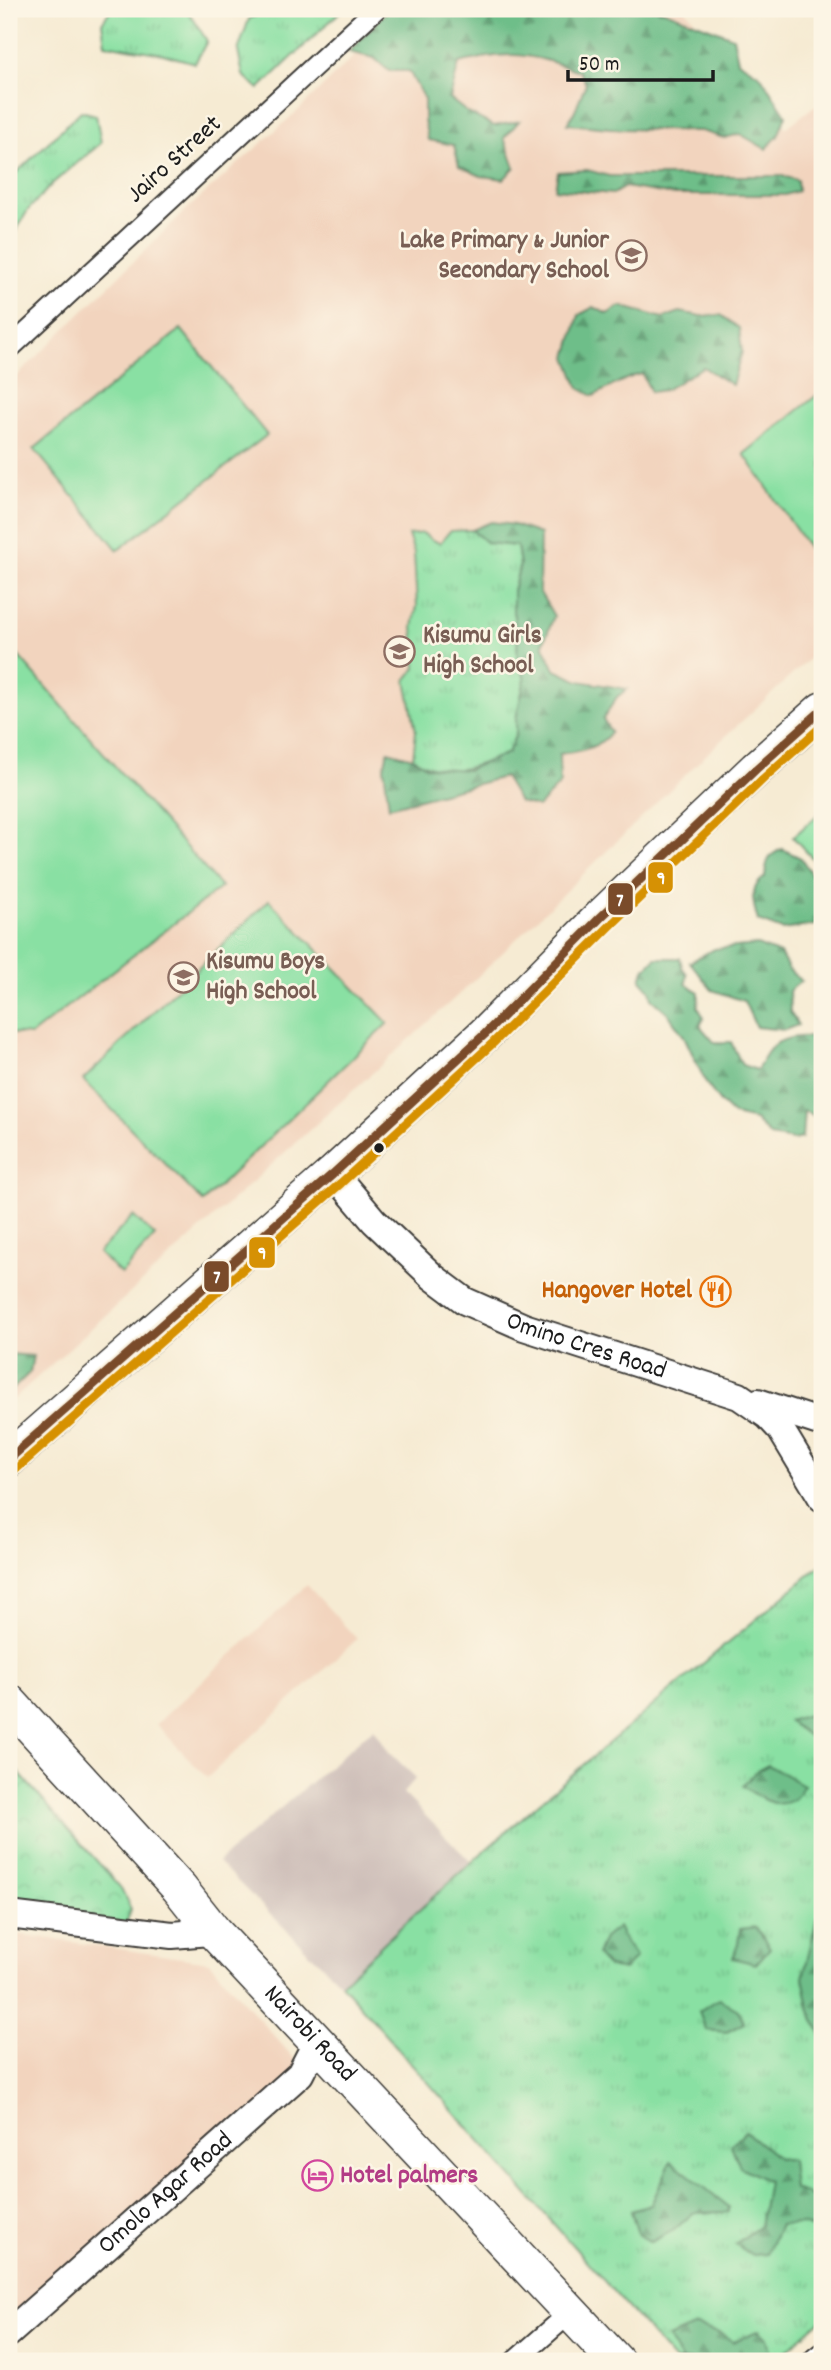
<svg xmlns="http://www.w3.org/2000/svg" width="831" height="2370" viewBox="0 0 831 2370" font-family="Dekko,sans-serif">
  <style>
    .built { fill: #f2d4be }
    .industrial { fill: #cfc0ba }
    .grass { fill: url(#grass-tufts); stroke: #527e60; stroke-width: 2 }
    .forest { fill: url(#forest-firs); stroke: #456d52; stroke-width: 2 }
    .park { fill: url(#park-crowns); stroke: #527e60; stroke-width: 2 }
    .garden { fill: #89e0a3; stroke: #527e60; stroke-width: 2 }
    .lines { fill: none; stroke-linecap: round; stroke-linejoin: round }
    .street-casing { stroke: #3d3b37; stroke-width: 23 }
    .secondary-casing { stroke: #3d3b37; stroke-width: 30 }
    .highway-casing { stroke: #3d3b37; stroke-width: 38 }
    .street { stroke: #fff; stroke-width: 19 }
    .secondary { stroke: #fff; stroke-width: 26 }
    .highway { stroke: #fff; stroke-width: 35 }
    .bus-1-casing { stroke: #fcf5e5; stroke-width: 14 }
    .bus-2-casing { stroke: #fcf5e5; stroke-width: 14 }
    .bus-1 { stroke: #7a4b2a; stroke-width: 9 }
    .bus-2 { stroke: #d69104; stroke-width: 9 }
    .bus-dot { fill: #1c1c1c; stroke: #fcf5e5; stroke-width: 2.5 }
    .labels { text-anchor: middle; dominant-baseline: central; stroke-width: 5; stroke-linejoin: round; paint-order: stroke }
    .street-label { font-size: 26px; fill: #1c1c1c; stroke: #fcf5e5 }
    .education-label { font-size: 26px; font-weight: bold; fill: #785e54; stroke: #fcf5e5; text-anchor: start }
    .food-label { font-size: 26px; font-weight: bold; fill: #c56008; stroke: #fcf5e5; text-anchor: end }
    .hotel-label { font-size: 26px; font-weight: bold; fill: #b23c85; stroke: #fcf5e5; text-anchor: start }
    .line-badge { stroke: #fcf5e5; stroke-width: 2.5 }
    .badge-label { font-size: 19px; text-anchor: middle; font-weight: bold; fill: #fff }
  </style>
  <defs>
    <pattern id="grass-tufts" width="24" height="20" patternUnits="userSpaceOnUse" patternTransform="scale(1.75)"><rect width="24" height="20" fill="#89e0a3"/><path d="M3 7l-1-3M5 7V3M7 7l1-3M15 17l-1-3M17 17v-4M19 17l1-3" fill="none" stroke="#76c08c"/></pattern>
    <pattern id="forest-firs" width="22" height="20" patternUnits="userSpaceOnUse" patternTransform="scale(1.75)"><rect width="22" height="20" fill="#6ebe89"/><path d="M5 1l3.5 6h-7zM16 11l3.5 6h-7z" fill="#5a9a6f"/></pattern>
    <pattern id="park-crowns" width="20" height="18" patternUnits="userSpaceOnUse" patternTransform="scale(1.75)"><rect width="20" height="18" fill="#89e0a3"/><path d="M2 6a3 3 0 1 1 6 0M12 15a3 3 0 1 1 6 0" fill="none" stroke="#76c08c"/></pattern>
  </defs>
  <rect width="100%" height="100%" fill="#fcf5e5"/>
  <filter id="ink" filterUnits="userSpaceOnUse"><feTurbulence type="fractalNoise" baseFrequency=".0143" numOctaves="2"/><feDisplacementMap in="SourceGraphic" scale="14" xChannelSelector="R" yChannelSelector="G"/><feConvolveMatrix kernelMatrix="1 2 1 2 8 2 1 2 1" color-interpolation-filters="sRGB"/></filter>
  <filter id="wash" filterUnits="userSpaceOnUse"><feTurbulence type="fractalNoise" baseFrequency=".00686" numOctaves="4" result="noise"/><feDisplacementMap in="SourceGraphic" scale="28" xChannelSelector="R" yChannelSelector="G"/><feGaussianBlur stdDeviation="1.57" result="paint"/><feColorMatrix in="noise" values="0 0 0 0 0 0 0 0 0 0 0 0 0 0 0 0 0 1.4 0 .05"/><feComposite in="paint" operator="in"/></filter>
  <g filter="url(#wash)">
    <rect width="100%" height="100%" fill="#f6ebd3"/>
    <g class="built">
      <polygon points="402,9 685,9 786,128 822,100 822,647 714,747 467,987 9,1403 9,384 185,211 301,108"/>
      <polygon points="307,1585 357,1639 207,1778 156,1724"/>
      <polygon points="9,1933 209,1962 306,2072 9,2349"/>
    </g>
    <polygon class="industrial" points="374,1728 389,1752 416,1778 403,1793 472,1863 341,1984 218,1862"/>
    <g class="grass">
      <polygon points="111,9 187,9 207,41 195,63 163,54 105,44 102,23"/>
      <polygon points="268,9 343,9 259,89 243,75 238,51 249,19"/>
      <polygon points="81,111 96,115 101,143 53,183 28,210 9,242 9,180"/>
      <path d="M472,530L487,543L517,546L520,565L513,590V612L518,633L517,655L525,679L516,719V734L508,753C475,767 446,780 413,758L416,731L406,680L416,668L413,627L417,606L414,553L408,535L423,533L432,540L440,543L450,531Z"/>
      <path d="M822,1564V2319L775,2361H675L341,1984C494,1835 659,1701 822,1564Z"/>
    </g>
    <g class="forest">
      <path d="M389,9H660L733,37L738,61L760,75L786,115L778,136L766,149L740,134L724,138L701,131L620,129L567,124C578,109 578,100 586,84L579,71C527,53 513,50 459,63L450,99L468,113L494,126L519,121L504,138L515,167L504,179L481,176L459,166L454,145L428,140L424,120V99L409,71H389L374,58L349,52Z"/>
      <polygon points="587,170 609,176 782,176 797,180 798,191 785,195 675,195 625,187 613,194 555,189 558,172"/>
      <path d="M620,306L663,318L680,312L701,316L721,315L739,328L742,352L732,385L703,367L665,390L651,392L642,374C622,378 611,388 593,396L579,388L567,357L579,315L594,307L607,314Z"/>
      <path d="M491,522L514,525L540,534L539,591L554,616L543,644L555,670L579,681L627,689L617,697L603,719L611,732C599,749 579,751 559,754L560,784L538,807L519,802L504,777L389,807L384,767L388,751L413,758L427,767L467,770L508,753L516,734V719L525,679L517,655L518,633L513,612V591L520,565L517,546L487,543L472,530Z"/>
      <path d="M782,849L801,858L813,877L822,883V924L782,930L758,921C753,904 748,888 765,877C766,862 768,855 782,849Z"/>
      <polygon points="757,945 780,954 789,970 801,981 789,991 790,1012 798,1025 785,1030 756,1027 744,1001 712,990 690,962 714,949"/>
      <path d="M656,958H680L682,967L687,974L686,984L699,992L698,1007L704,1018L700,1026L714,1042H731L742,1065L757,1070C762,1062 766,1052 773,1046C785,1036 811,1033 822,1043V1107L815,1116L804,1111L802,1138L793,1140L770,1136L755,1120L734,1115L720,1102L706,1083L685,1038L667,1012L652,999L650,990L641,980L644,970Z"/>
      <polygon points="9,1354 33,1356 30,1372 9,1393"/>
      <polygon points="822,1711 822,1752 817,1742 788,1721"/>
      <path d="M768,1765L804,1785C801,1789 798,1796 794,1799C777,1811 757,1796 743,1786L755,1772Z"/>
      <polygon points="817,1918 822,1919 822,2037 810,2011 803,1978"/>
      <polygon points="618,1927 626,1944 636,1957 624,1970 608,1967 597,1955 604,1938"/>
      <polygon points="756,1927 770,1948 756,1964 733,1958 738,1944 740,1929"/>
      <polygon points="719,1999 738,2010 744,2023 727,2032 706,2030 699,2011"/>
      <polygon points="745,2131 778,2158 791,2160 794,2189 814,2197 822,2196 822,2231 801,2224 780,2225 767,2254 752,2255 735,2244 760,2226 768,2181 740,2167 731,2145"/>
      <polygon points="671,2161 729,2207 729,2212 693,2213 674,2230 651,2242 638,2234 631,2211 651,2205"/>
      <polygon points="696,2326 722,2334 733,2342 759,2330 767,2338 772,2360 682,2361 668,2338"/>
    </g>
    <polygon class="park" points="9,1762 120,1887 131,1909 126,1924 9,1905"/>
    <g class="garden">
      <polygon points="181,329 267,435 118,550 34,449"/>
      <polygon points="822,391 822,565 821,566 744,454"/>
      <polygon points="14,651 221,887 31,1035 9,1033 9,656"/>
      <polygon points="822,811 822,869 793,837"/>
      <polygon points="269,900 388,1023 203,1202 83,1080"/>
      <polygon points="133,1216 155,1236 121,1274 98,1253"/>
    </g>
  </g>
  <g filter="url(#ink)">
    <g class="lines">
      <defs>
        <g id="street">
          <polyline points="9,349 376,9"/>
          <polyline points="515,2361 563,2319"/>
        </g>
        <g id="secondary">
          <path id="s1" d="M346,1188L374,1221L433,1277L465,1301L524,1327L739,1396L768,1416L781,1430L822,1498"/>
          <polyline points="758,1402 822,1423"/>
          <polyline points="9,1915 172,1935 210,1932"/>
          <path id="s2" d="M9,2333L300,2074L314,2047"/>
          <polyline points="817,2361 822,2357"/>
        </g>
        <g id="highway">
          <polyline points="9,1459 333,1174 485,1034 601,917 756,769 822,710"/>
          <path id="s3" d="M9,1702L179,1888L214,1932L616,2361"/>
        </g>
      </defs>
      <use href="#street" class="street-casing"/>
      <use href="#secondary" class="secondary-casing"/>
      <use href="#highway" class="highway-casing"/>
      <use href="#street" class="street"/>
      <use href="#secondary" class="secondary"/>
      <use href="#highway" class="highway"/>
      <defs>
        <polyline id="bus-1" points="9,1459 333,1174 485,1034 601,917 756,769 822,710"/>
        <polyline id="bus-2" points="17,1468 341,1183 493,1043 610,926 764,778 822,726"/>
      </defs>
      <use href="#bus-1" class="bus-1-casing"/>
      <use href="#bus-2" class="bus-2-casing"/>
      <use href="#bus-1" class="bus-1"/>
      <use href="#bus-2" class="bus-2"/>
    </g>
  </g>
  <defs>
    <symbol id="school-ring" viewBox="-11 -11 22 22"><circle r="9.5" fill="#fcf5e5" stroke="#8d6e63" stroke-width="1.5"/><path d="M0-5L7-2L0 1L-7-2ZM-4 1L0 2.5L4 1V4Q0 6-4 4Z" fill="#8d6e63"/></symbol>
    <symbol id="restaurant-ring" viewBox="-11 -11 22 22"><circle r="9.5" fill="#fcf5e5" stroke="#e8710a" stroke-width="1.5"/><path d="M-5-6h1v4h1v-4h1v4h1v-4h1v5L-1.5 .5V6h-2V.5L-5-1ZM5-6V6H3V1.5H1.5Q1.5-4 5-6Z" fill="#e8710a"/></symbol>
    <symbol id="hotel-ring" viewBox="-11 -11 22 22"><circle r="9.5" fill="#fcf5e5" stroke="#d1479c" stroke-width="1.5"/><path d="M-6-4.5h1.5V1H6V5H4.5V3h-9V5H-6ZM-4 0a1.8 1.8 0 1 1 3.6 0ZM.5 0V-2.5h3Q6-2.5 6 0Z" fill="#d1479c"/></symbol>
  </defs>
  <g fill-rule="evenodd">
    <use href="#school-ring" x="614" y="238" width="35" height="35"/>
    <use href="#school-ring" x="382" y="634" width="35" height="35"/>
    <use href="#school-ring" x="166" y="960" width="35" height="35"/>
    <use href="#restaurant-ring" x="698" y="1274" width="35" height="35"/>
    <use href="#hotel-ring" x="300" y="2158" width="35" height="35"/>
  </g>
  <circle class="bus-dot" cx="379" cy="1148" r="6"/>
  <g class="labels">
    <g class="street-label">
      <text transform="translate(175 160) rotate(-42)">Jairo Street</text>
      <text stroke="none"><textPath href="#s1" startOffset="294">Omino Cres Road</textPath></text>
      <text stroke="none"><textPath href="#s3" startOffset="448">Nairobi Road</textPath></text>
      <text stroke="none"><textPath href="#s2" startOffset="210">Omolo Agar Road</textPath></text>
    </g>
    <g class="education-label">
      <text x="609" y="241" text-anchor="end">Lake Primary &amp; Junior<tspan x="609" dy="30">Secondary School</tspan></text>
      <text x="423" y="636">Kisumu Girls<tspan x="423" dy="30">High School</tspan></text>
      <text x="206" y="962">Kisumu Boys<tspan x="206" dy="30">High School</tspan></text>
    </g>
    <g class="food-label">
      <text x="692" y="1291">Hangover Hotel</text>
    </g>
    <g class="hotel-label">
      <text x="340" y="2176">Hotel palmers</text>
    </g>
  </g>
  <g class="line-badge">
    <rect x="647" y="861" width="27" height="33" rx="7" fill="#d69104"/>
    <rect x="607" y="882" width="27" height="34" rx="7" fill="#7a4b2a"/>
    <rect x="248" y="1236" width="28" height="33" rx="7" fill="#d69104"/>
    <rect x="203" y="1260" width="27" height="33" rx="7" fill="#7a4b2a"/>
  </g>
  <g class="badge-label">
    <text x="661" y="884">9</text>
    <text x="620" y="906">7</text>
    <text x="262" y="1259">9</text>
    <text x="217" y="1283">7</text>
  </g>
  <rect width="831" height="2370" fill="none" stroke="#fcf5e5" stroke-width="35"/>
  <path d="M568 70v10h145v-10" fill="none" stroke="#1c1c1c" stroke-width="3.5"/>
  <text x="579" y="70" font-size="21" fill="#1c1c1c" stroke="#fcf5e5" stroke-width="5" paint-order="stroke">50 m</text>
</svg>
